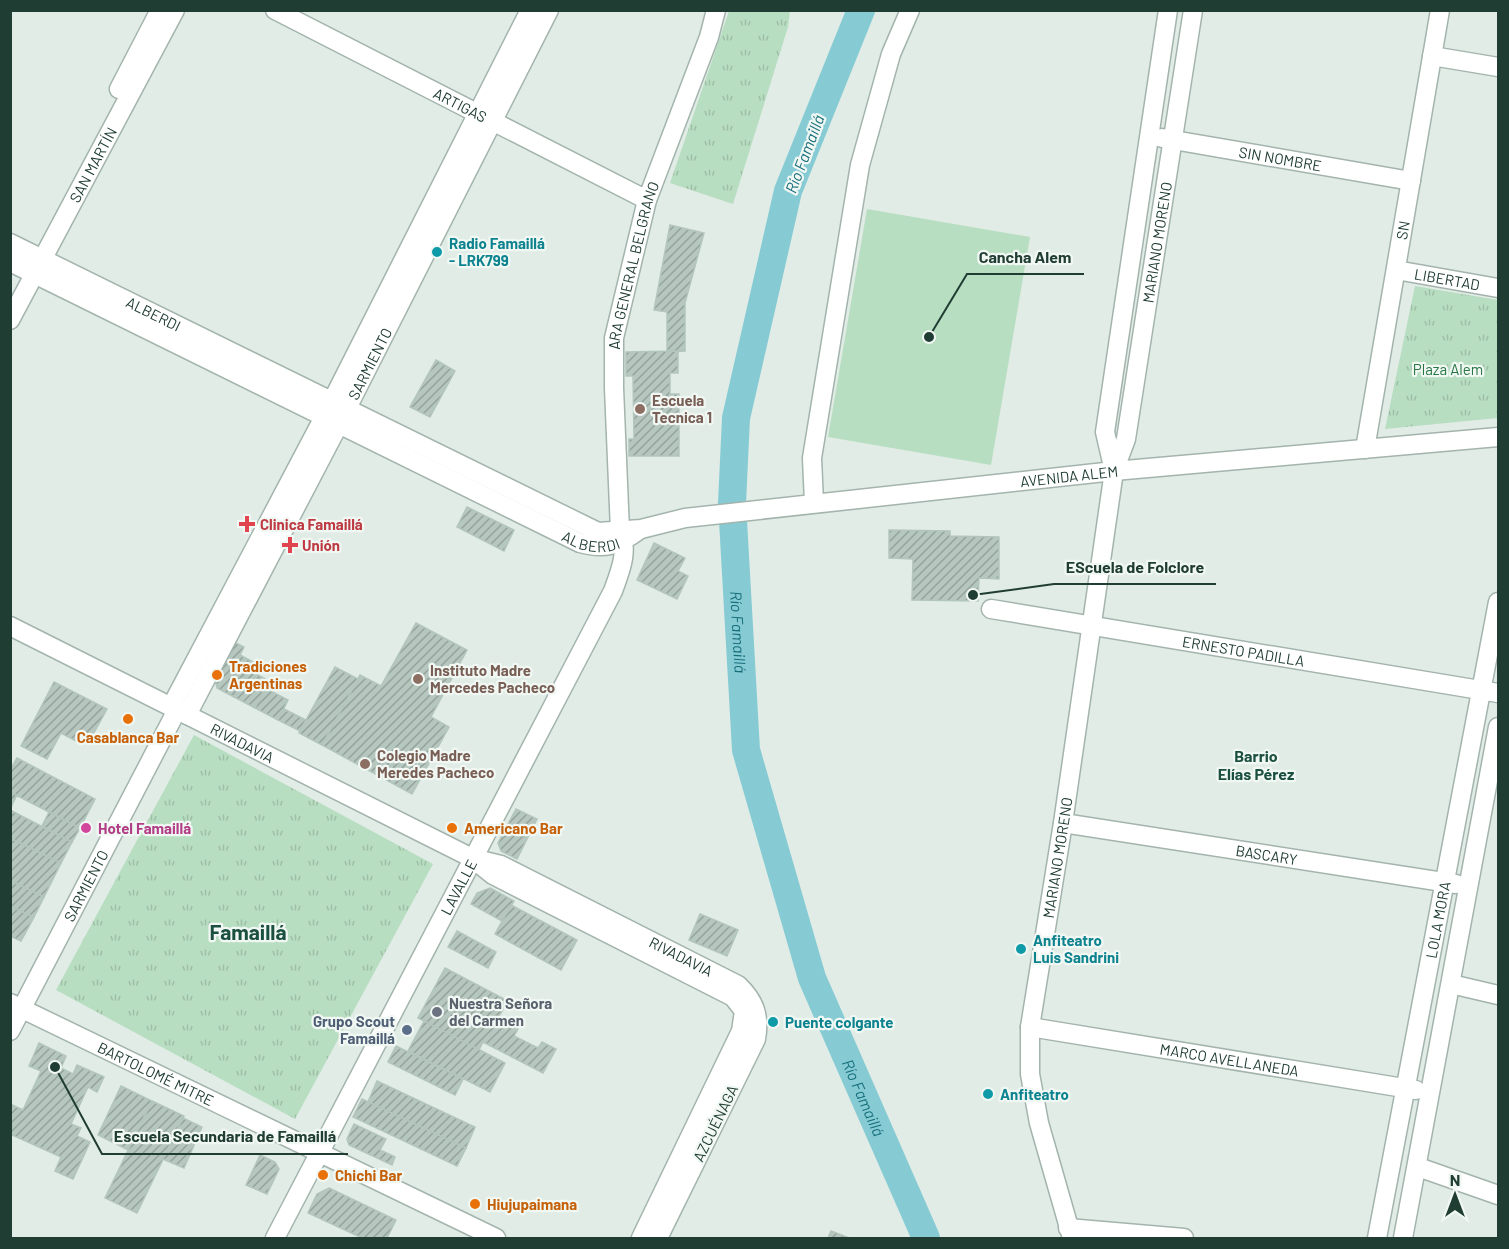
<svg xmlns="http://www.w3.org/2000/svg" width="1509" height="1249" viewBox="0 0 1509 1249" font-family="Barlow,sans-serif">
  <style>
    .park { fill: url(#park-tufts) }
    .pitch { fill: #b8dec1 }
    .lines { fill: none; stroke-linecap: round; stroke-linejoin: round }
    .river { stroke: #86cbd4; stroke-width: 28 }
    .building { fill: url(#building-hatch); stroke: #b3c6bd; stroke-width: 1.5 }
    .minor-casing { stroke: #a3b4ad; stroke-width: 21 }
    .tertiary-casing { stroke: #a3b4ad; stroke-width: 21 }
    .minor { stroke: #fff; stroke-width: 18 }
    .tertiary { stroke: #fff; stroke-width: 18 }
    .culture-dot { fill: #0f9aa8; stroke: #f1f8f4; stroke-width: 2 }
    .education-dot { fill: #8d6e63; stroke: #f1f8f4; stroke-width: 2 }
    .health-dot { fill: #e0444e; stroke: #f1f8f4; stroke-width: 2 }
    .food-dot { fill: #e8710a; stroke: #f1f8f4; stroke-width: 2 }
    .hotel-dot { fill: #d1479c; stroke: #f1f8f4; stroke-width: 2 }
    .worship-dot { fill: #6b7280; stroke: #f1f8f4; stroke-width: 2 }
    .service-dot { fill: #5c6f8a; stroke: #f1f8f4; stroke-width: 2 }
    .labels { text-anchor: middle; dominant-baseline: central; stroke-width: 4.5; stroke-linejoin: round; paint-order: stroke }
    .street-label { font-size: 15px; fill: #203d34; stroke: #f1f8f4 }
    .culture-label { font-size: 15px; font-weight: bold; fill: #0d838f; stroke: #f1f8f4; text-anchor: start }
    .park-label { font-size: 15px; fill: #287643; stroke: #f1f8f4 }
    .education-label { font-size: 15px; font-weight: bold; fill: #785e54; stroke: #f1f8f4; text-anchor: start }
    .health-label { font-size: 15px; font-weight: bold; fill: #be3a42; stroke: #f1f8f4; text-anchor: start }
    .food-label { font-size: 15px; font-weight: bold; fill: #c56008; stroke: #f1f8f4; text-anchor: start }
    .hotel-label { font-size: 15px; font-weight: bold; fill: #b23c85; stroke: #f1f8f4; text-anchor: start }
    .worship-label { font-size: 15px; font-weight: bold; fill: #5b616d; stroke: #f1f8f4; text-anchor: start }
    .service-label { font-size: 15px; font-weight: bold; fill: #4e5e75; stroke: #f1f8f4; text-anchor: end }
    .water-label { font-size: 16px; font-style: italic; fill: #176f7c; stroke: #f1f8f4 }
    .neighbourhood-label { font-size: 16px; font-weight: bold; fill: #1b5041; stroke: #f1f8f4 }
    .district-label { font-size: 21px; font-weight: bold; fill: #1b5041; stroke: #f1f8f4 }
    .leader { fill: none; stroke: #203d34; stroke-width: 2 }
    .callout-dot { fill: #203d34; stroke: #f1f8f4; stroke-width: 2 }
    .callout-label { font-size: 16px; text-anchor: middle; font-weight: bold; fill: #203d34; stroke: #f1f8f4; stroke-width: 4.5; stroke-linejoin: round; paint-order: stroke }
  </style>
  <defs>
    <pattern id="park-tufts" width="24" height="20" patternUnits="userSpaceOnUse" patternTransform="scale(1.5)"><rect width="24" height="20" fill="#b8dec1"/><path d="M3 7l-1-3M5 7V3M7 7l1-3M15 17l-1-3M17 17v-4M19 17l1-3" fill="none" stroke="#9ebfa6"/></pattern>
    <pattern id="building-hatch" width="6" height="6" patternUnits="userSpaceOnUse" patternTransform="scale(1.5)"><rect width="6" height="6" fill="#b6c7bf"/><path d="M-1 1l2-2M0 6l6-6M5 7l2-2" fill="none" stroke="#94a39c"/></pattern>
  </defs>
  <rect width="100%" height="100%" fill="#e1ece6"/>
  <g class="park">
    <polygon points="729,11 790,11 788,27 733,204 670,183"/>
    <polygon points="1415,286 1498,300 1498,418 1385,429"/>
    <polygon points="194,735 433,864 295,1119 56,990"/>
  </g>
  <polygon class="pitch" points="867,209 1030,237 991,465 828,437"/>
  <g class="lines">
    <path class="river" id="s1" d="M861,10L788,191L736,418L732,503L746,750L812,978L926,1238"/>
  </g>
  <g class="building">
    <polygon points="670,225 704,233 685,303 685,351 667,352 667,312 654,310"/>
    <polygon points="678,351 678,373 670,373 670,394 679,394 679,456 629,456 629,439 634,439 633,376 626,376 626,352"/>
    <polygon points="436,360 455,371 430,417 410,407"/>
    <polygon points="467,507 514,530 504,551 457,527"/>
    <polygon points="889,530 950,531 950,536 999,537 999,579 979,578 978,601 912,600 913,559 889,558"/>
    <polygon points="654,543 685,558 678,571 688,576 677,599 637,580"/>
    <polygon points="416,623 467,650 431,717 449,727 412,794 322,745 360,675 381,686"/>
    <polygon points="234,642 244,647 240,655 253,662 234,697 217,688 215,679"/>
    <polygon points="335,667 358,679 322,745 299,733"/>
    <polygon points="249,670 269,681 255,708 234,697"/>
    <polygon points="54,682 107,709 91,738 80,733 76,741 61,733 47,759 21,746"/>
    <polygon points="265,688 288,700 278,720 255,708"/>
    <polygon points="284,709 306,720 300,731 278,720"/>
    <polygon points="17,758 95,799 80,828 10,792 10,770"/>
    <polygon points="10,792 17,795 10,809"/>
    <polygon points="516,809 537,819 517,859 501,851 498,843"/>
    <polygon points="10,810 72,842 61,863 10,838"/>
    <polygon points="49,812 80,828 72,842 42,826"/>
    <polygon points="10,838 61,863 44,897 10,880"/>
    <polygon points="10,880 44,897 34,917 10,906"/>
    <polygon points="490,888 514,901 502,921 471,904 477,893"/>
    <polygon points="511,905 577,940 561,970 495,934"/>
    <polygon points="10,906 34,917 21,941 10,936"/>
    <polygon points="700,914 738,930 727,956 689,940"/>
    <polygon points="457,931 496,952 488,968 448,947"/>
    <polygon points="445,968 508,1001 498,1018 518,1029 514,1036 538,1048 542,1042 556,1049 543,1073 483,1042 479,1050 418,1018"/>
    <polygon points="424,1021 505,1063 490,1092 408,1051"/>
    <polygon points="39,1043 66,1056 61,1068 73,1074 77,1065 104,1077 97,1092 88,1087 71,1124 81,1128 77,1136 90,1142 73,1179 55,1171 61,1157 10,1134 10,1104 23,1110 41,1071 29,1066"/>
    <polygon points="396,1046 463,1079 455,1095 388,1062"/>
    <polygon points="377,1081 475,1127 466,1148 368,1102"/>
    <polygon points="121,1086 152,1101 128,1150 98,1135"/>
    <polygon points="362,1099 466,1148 457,1166 353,1117"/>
    <polygon points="152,1101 184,1116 137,1213 105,1198"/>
    <polygon points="183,1118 202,1127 184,1168 163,1159"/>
    <polygon points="354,1124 386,1139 380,1150 395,1157 392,1165 349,1145 347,1139"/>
    <polygon points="260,1155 275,1162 279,1169 267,1194 246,1185"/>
    <polygon points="329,1188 396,1220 387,1238 362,1238 308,1213 317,1194"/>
    <polygon points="831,1231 849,1238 828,1238"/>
  </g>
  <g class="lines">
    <defs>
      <g id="minor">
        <path id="s2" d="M275,10L647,200"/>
        <polyline points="1432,56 1498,67"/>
        <polyline points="119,89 160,10"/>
        <path id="s3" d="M1162,138L1411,181"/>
        <path id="s4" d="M1396,270L1498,288"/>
        <path id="s5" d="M10,320L175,10"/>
        <path id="s6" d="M1365,449L1440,10"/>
        <polyline points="1114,471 1105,432 1168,10"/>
        <polyline points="814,503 812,458 860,165 891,54 910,10"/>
        <path id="s7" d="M991,609L1498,693"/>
        <path id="s8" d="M10,626L472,858"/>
        <polyline points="171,707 324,417 530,10"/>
        <path id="s9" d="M187,715L339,424L549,10"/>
        <path id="s10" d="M1063,823L1456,884"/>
        <polyline points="1451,984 1498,995"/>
        <path id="s11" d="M10,1003L496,1238"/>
        <path id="s12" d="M1030,1027L1416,1090"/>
        <path id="s13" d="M10,1031L177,710"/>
        <polyline points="1418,1167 1498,1195"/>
        <polyline points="1068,1228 1184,1238"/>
        <path id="s14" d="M275,1238L613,591C620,572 629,551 620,531L614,388V338L647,200L709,37L716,10"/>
        <path id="s15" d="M641,1238L741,1031L744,1011L733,997L493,875L472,858L501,865L738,985C755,1001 760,1016 756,1039L658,1238"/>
        <path id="s16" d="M1072,1238L1039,1123L1030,1074V1027L1063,823L1114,471L1126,439L1193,10"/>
        <path id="s17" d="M1377,1238L1498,602"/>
        <polyline points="1403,1238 1498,727"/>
      </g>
      <g id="tertiary">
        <path id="s18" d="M10,243L598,532L641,529L685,518L1114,471L1498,437"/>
        <path id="s19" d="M10,262L580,543C605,550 619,545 639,530"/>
      </g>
    </defs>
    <use href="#minor" class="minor-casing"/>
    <use href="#tertiary" class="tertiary-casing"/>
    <use href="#minor" class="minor"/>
    <use href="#tertiary" class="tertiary"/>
  </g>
  <g class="culture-dot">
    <circle cx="437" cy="252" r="6"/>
    <circle cx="1021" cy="949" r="6"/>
    <circle cx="773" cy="1022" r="6"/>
    <circle cx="988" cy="1094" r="6"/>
  </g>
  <g class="education-dot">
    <circle cx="640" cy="409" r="6"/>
    <circle cx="418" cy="679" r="6"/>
    <circle cx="365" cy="764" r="6"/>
  </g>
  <g class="health-dot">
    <path d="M244 515h6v6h6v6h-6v6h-6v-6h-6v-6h6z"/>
    <path d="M287 536h6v6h6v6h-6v6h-6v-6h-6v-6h6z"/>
  </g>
  <g class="food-dot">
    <circle cx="217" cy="675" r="6"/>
    <circle cx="128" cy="719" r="6"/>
    <circle cx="452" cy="828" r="6"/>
    <circle cx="323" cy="1175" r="6"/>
    <circle cx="475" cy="1204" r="6"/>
  </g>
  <circle class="hotel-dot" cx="86" cy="828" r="6"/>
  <circle class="worship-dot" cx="437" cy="1012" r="6"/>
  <circle class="service-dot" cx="407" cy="1030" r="6"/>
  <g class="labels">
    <g class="street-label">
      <text stroke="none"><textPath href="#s2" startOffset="208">ARTIGAS</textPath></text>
      <text stroke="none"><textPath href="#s3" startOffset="120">SIN NOMBRE</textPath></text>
      <text stroke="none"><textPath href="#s5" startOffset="176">SAN MARTÍN</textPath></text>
      <text stroke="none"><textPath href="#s6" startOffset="222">SN</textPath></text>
      <text stroke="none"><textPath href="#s16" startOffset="1012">MARIANO MORENO</textPath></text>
      <text stroke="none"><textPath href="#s14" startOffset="1060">ARA GENERAL BELGRANO</textPath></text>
      <text stroke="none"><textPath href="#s4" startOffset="52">LIBERTAD</textPath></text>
      <text stroke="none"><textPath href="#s18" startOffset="160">ALBERDI</textPath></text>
      <text stroke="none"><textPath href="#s9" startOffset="396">SARMIENTO</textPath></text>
      <text stroke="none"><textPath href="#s18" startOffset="1130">AVENIDA ALEM</textPath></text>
      <text stroke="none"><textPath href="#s19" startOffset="646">ALBERDI</textPath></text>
      <text stroke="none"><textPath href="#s7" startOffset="256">ERNESTO PADILLA</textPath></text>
      <text stroke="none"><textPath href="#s8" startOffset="260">RIVADAVIA</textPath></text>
      <text stroke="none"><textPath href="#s10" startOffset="206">BASCARY</textPath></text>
      <text stroke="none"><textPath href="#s16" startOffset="388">MARIANO MORENO</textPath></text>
      <text stroke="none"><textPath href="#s13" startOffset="164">SARMIENTO</textPath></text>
      <text stroke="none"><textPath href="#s14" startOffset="396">LAVALLE</textPath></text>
      <text stroke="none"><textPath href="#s17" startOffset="324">LOLA MORA</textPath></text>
      <text stroke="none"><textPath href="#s15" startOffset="796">RIVADAVIA</textPath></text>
      <text stroke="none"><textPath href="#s12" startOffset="202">MARCO AVELLANEDA</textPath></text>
      <text stroke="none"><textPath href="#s11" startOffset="162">BARTOLOMÉ MITRE</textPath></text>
      <text transform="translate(715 1123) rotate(-64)">AZCUÉNAGA</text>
    </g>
    <g class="culture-label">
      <text x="449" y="243">Radio Famaillá<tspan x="449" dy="17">- LRK799</tspan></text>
      <text x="1033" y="940">Anfiteatro<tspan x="1033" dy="17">Luis Sandrini</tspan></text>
      <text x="785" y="1022">Puente colgante</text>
      <text x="1000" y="1094">Anfiteatro</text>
    </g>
    <g class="park-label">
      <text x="1448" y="369">Plaza Alem</text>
    </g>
    <g class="education-label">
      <text x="652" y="400">Escuela<tspan x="652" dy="17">Tecnica 1</tspan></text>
      <text x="430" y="670">Instituto Madre<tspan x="430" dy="17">Mercedes Pacheco</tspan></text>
      <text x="377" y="755">Colegio Madre<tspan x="377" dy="17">Meredes Pacheco</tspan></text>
    </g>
    <g class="health-label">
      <text x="260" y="524">Clinica Famaillá</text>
      <text x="302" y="545">Unión</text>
    </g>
    <g class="food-label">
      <text x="229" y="666">Tradiciones<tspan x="229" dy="17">Argentinas</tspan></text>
      <text x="128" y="737" text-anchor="middle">Casablanca Bar</text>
      <text x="464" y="828">Americano Bar</text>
      <text x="335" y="1175">Chichi Bar</text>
      <text x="487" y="1204">Hiujupaimana</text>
    </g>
    <g class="hotel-label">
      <text x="98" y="828">Hotel Famaillá</text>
    </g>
    <g class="worship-label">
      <text x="449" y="1003">Nuestra Señora<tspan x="449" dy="17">del Carmen</tspan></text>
    </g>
    <g class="service-label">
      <text x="395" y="1021">Grupo Scout<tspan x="395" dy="17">Famaillá</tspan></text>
    </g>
    <g class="water-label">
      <text transform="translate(804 154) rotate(-69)">Río Famaillá</text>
      <text stroke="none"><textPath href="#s1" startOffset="642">Río Famaillá</textPath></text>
      <text stroke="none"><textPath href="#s1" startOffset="1128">Río Famaillá</textPath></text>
    </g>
    <g class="neighbourhood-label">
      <text x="1256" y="755">Barrio<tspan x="1256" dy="18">Elías Pérez</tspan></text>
    </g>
    <g class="district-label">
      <text x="248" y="931">Famaillá</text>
    </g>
  </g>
  <path class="leader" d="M929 337L967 274H1084M973 595L1054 584H1216M55 1067L102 1154H348"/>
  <g class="callout-dot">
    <circle cx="929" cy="337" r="6"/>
    <circle cx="973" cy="595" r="6"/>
    <circle cx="55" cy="1067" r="6"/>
  </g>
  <g class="callout-label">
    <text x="1025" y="263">Cancha Alem</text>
    <text x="1135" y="573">EScuela de Folclore</text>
    <text x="225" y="1142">Escuela Secundaria de Famaillá</text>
  </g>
  <rect width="1509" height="1249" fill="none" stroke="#203d34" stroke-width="24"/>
  <g transform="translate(1455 1195)" stroke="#f1f8f4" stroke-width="4.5" paint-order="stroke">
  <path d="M0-4.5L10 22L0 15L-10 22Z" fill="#203d34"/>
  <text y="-9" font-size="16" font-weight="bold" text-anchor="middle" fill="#203d34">N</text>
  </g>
</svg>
